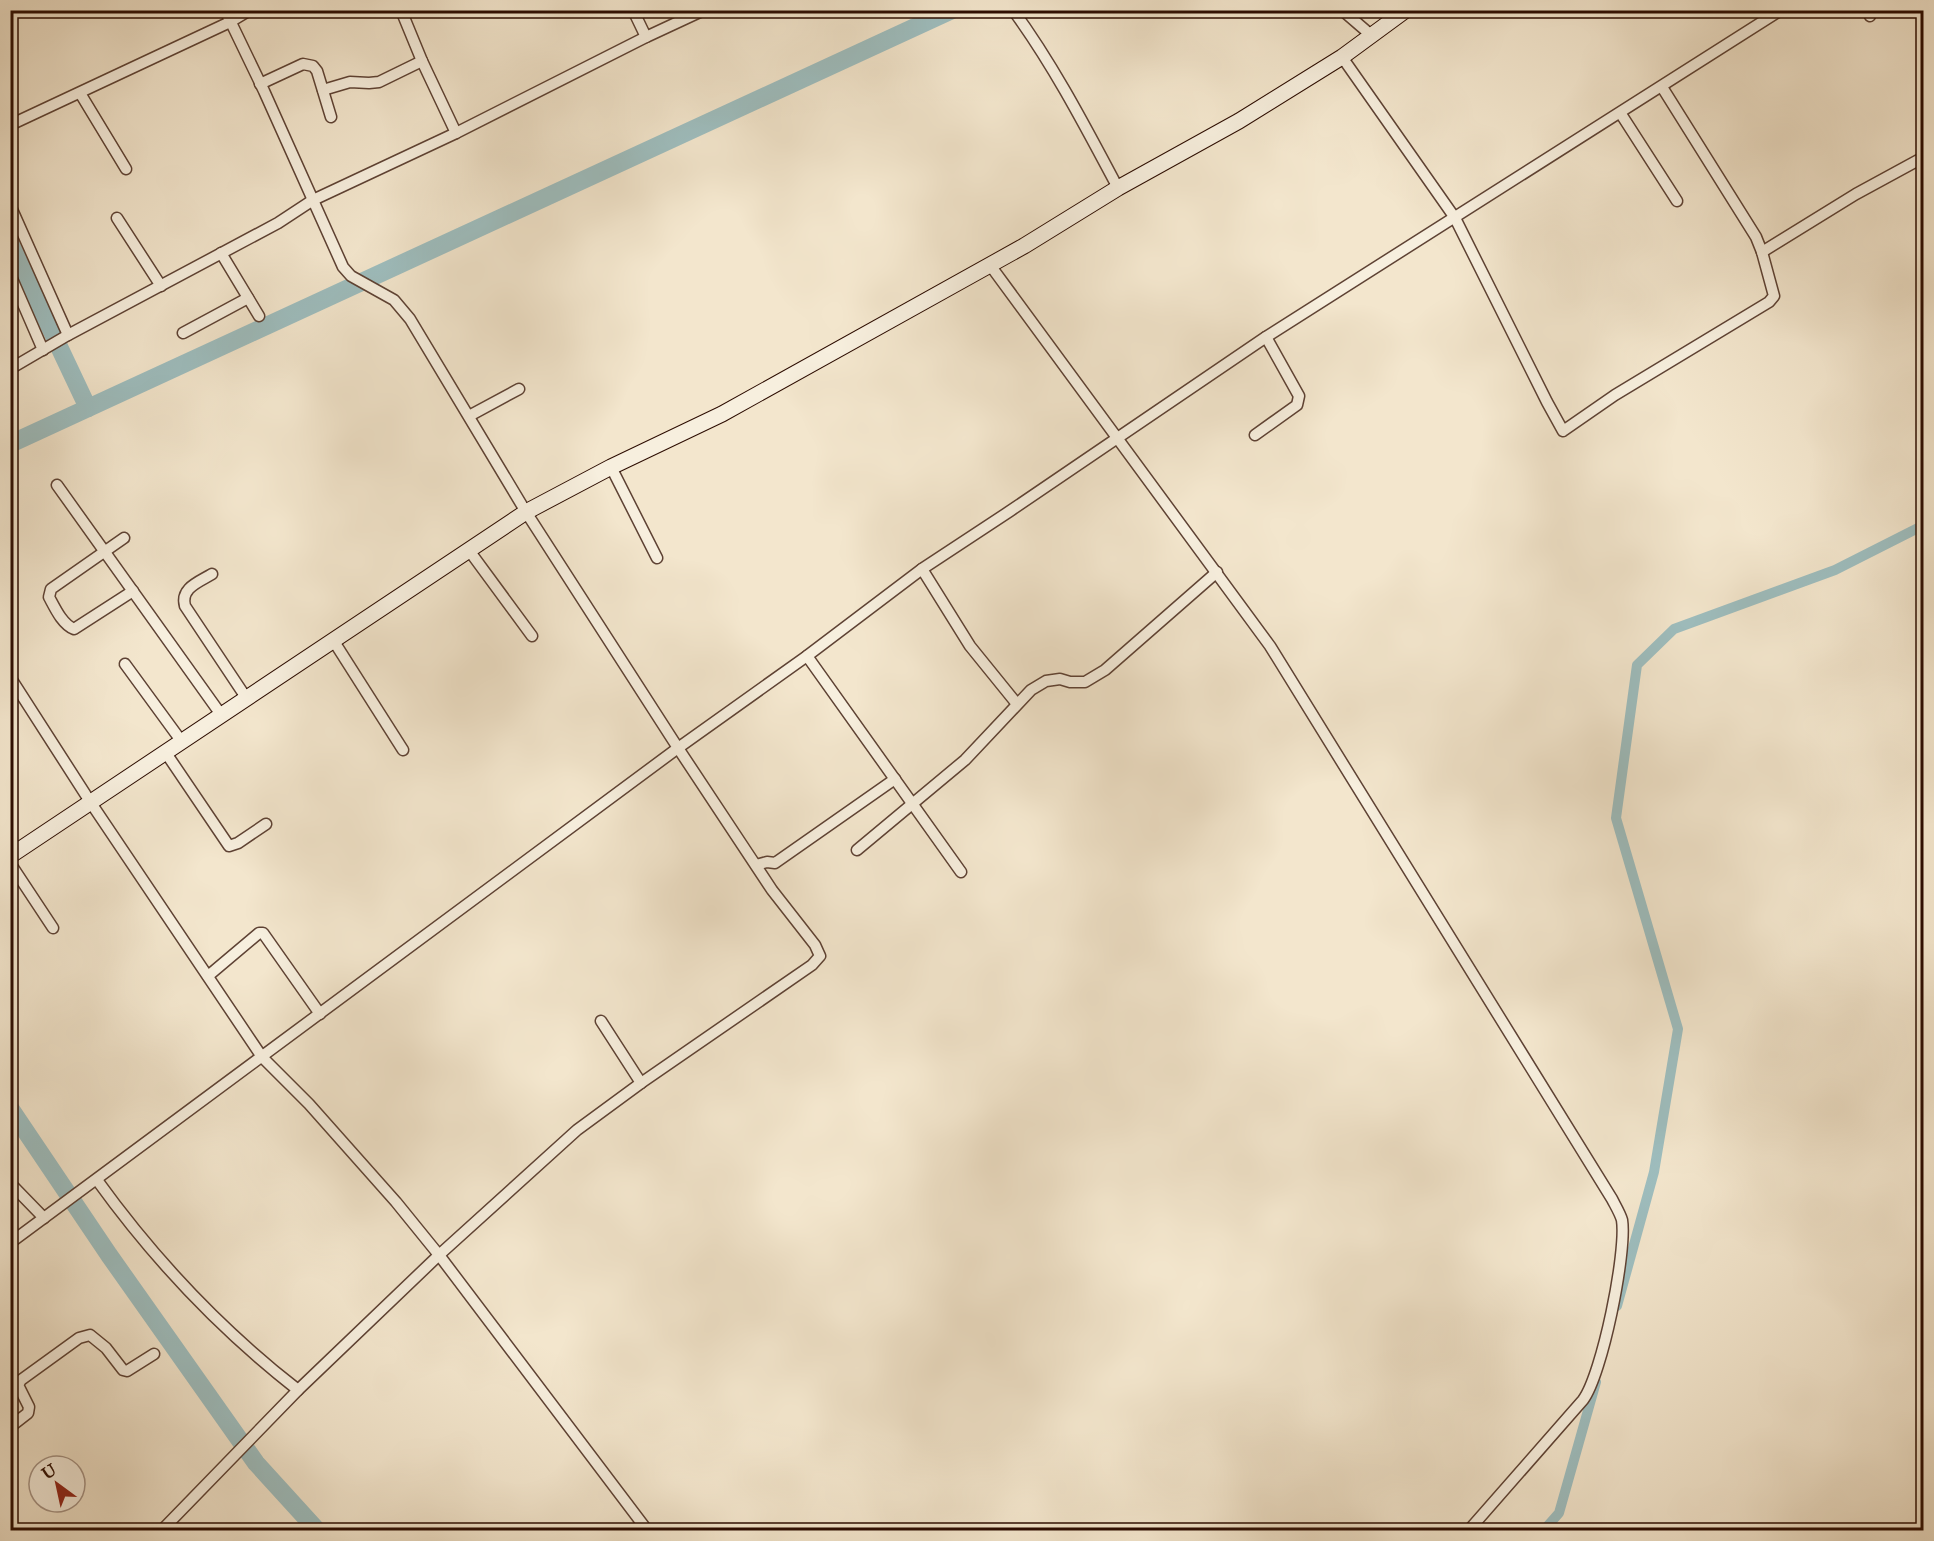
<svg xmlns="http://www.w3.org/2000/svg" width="1934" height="1541" viewBox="0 0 1934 1541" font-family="'IM FELL Double Pica',serif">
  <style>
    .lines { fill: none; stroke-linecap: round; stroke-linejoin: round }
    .canal { stroke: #9ebebf; stroke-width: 10 }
    .river { stroke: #9ebebf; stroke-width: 18 }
    .street-casing { stroke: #5e4234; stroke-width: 13 }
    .secondary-casing { stroke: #2c0c01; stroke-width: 17 }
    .street { stroke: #f7efde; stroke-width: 10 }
    .secondary { stroke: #f7efde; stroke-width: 15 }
  </style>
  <rect width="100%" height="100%" fill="#f3e6cd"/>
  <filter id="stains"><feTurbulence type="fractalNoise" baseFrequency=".00333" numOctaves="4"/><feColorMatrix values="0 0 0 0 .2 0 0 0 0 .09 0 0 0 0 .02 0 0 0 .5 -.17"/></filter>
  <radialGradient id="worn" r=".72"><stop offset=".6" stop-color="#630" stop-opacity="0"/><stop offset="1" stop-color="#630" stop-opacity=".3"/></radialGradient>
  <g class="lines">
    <g class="canal">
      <polyline points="1617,1306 1654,1172 1678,1029 1616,818 1637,665 1674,629 1835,570 1924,525"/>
      <polyline points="1544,1530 1559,1513 1596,1382"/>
    </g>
    <g class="river">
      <polyline points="10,243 88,408"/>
      <polyline points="10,444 952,10"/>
      <polyline points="10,1108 109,1255 256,1463 317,1530"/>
    </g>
    <defs>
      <g id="street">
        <polyline points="401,10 422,61 456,133"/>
        <polyline points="633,10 646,37"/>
        <path d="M1013,10C1054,66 1086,128 1118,188"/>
        <polyline points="1342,10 1371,35"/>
        <polyline points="1867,10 1870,16"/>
        <polyline points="1342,57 1455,218 1547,402 1563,431 1615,395 1769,302 1774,296 1762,252 1756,237 1662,87"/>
        <polyline points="260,84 303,64 313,66 317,71 331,117"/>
        <polyline points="323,90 350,82 369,83 379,82 422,61"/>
        <polyline points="80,93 126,169"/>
        <polyline points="1621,114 1677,201"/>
        <polyline points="10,125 230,22 250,10"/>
        <polyline points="10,205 68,335"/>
        <polyline points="117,218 161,286"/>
        <polyline points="1762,252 1856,194 1924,157"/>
        <polyline points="221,253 259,316"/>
        <path d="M990,265L1270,646L1612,1199C1615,1205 1620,1213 1622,1220C1627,1252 1602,1375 1583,1400L1469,1530"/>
        <polyline points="10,274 43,350"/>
        <polyline points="183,333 248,298"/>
        <polyline points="10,369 68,335 278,223 313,200 456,133 646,37 704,10"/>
        <polyline points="469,416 519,389"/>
        <polyline points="1255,435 1297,405 1299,396 1266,337"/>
        <polyline points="611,467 657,558"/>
        <polyline points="57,485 222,716"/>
        <path d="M124,538L51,589L49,597C55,608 62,624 74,629L133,591"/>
        <polyline points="468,549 532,636"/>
        <polyline points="922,569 970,646 1017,704"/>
        <path d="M212,574C199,582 180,588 185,606L247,699"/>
        <polyline points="333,640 403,750"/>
        <polyline points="807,656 961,872"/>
        <polyline points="125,664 182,742"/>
        <polyline points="10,677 91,803 262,1057 309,1104 396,1202 439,1255 647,1530"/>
        <polyline points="166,753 229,846 238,843 266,824"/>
        <polyline points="857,850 965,760 1031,690 1046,681 1060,679 1070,682 1085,682 1105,670 1217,572"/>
        <polyline points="10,863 53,928"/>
        <polyline points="756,865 767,862 775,863 895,779"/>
        <polyline points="208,976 259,933 263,933 320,1014"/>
        <polyline points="601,1021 641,1083"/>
        <path d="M97,1180C154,1259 221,1330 298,1390"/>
        <polyline points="10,1183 44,1218"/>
        <polyline points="10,1243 678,748 807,656 922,569 1010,511 1266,337 1781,10"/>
        <polyline points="10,1427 28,1413 29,1407 18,1385 21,1380 79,1338 90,1335 106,1348 123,1370 127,1371 154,1354"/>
        <polyline points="162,1530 298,1390 439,1255 577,1130 641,1083 812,965 820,956 815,945 772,890 678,748 526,512 410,319 394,300 351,276 343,267 264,91 225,10"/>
      </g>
      <polyline id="secondary" points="10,856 526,512 611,467 722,414 1024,246 1118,188 1239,121 1342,57 1406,10"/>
    </defs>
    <use href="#street" class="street-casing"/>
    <use href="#secondary" class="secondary-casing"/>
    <use href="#street" class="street"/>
    <use href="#secondary" class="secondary"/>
  </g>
  <rect width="1934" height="1541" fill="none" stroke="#f3e6cd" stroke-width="36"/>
  <rect x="12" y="12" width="1910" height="1517" fill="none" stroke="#2c0c01" stroke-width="3"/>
  <rect x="18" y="18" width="1898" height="1505" fill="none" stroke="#2c0c01" stroke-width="1.5"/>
  <g transform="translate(57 1484) rotate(327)"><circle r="28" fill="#f7efde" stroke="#a69486" stroke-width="1.5"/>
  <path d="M0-4.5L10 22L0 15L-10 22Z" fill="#8f2418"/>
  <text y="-9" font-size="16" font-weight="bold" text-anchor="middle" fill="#2c0c01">U</text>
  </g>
  <rect width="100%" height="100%" filter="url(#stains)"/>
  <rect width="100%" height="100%" fill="url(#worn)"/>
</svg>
